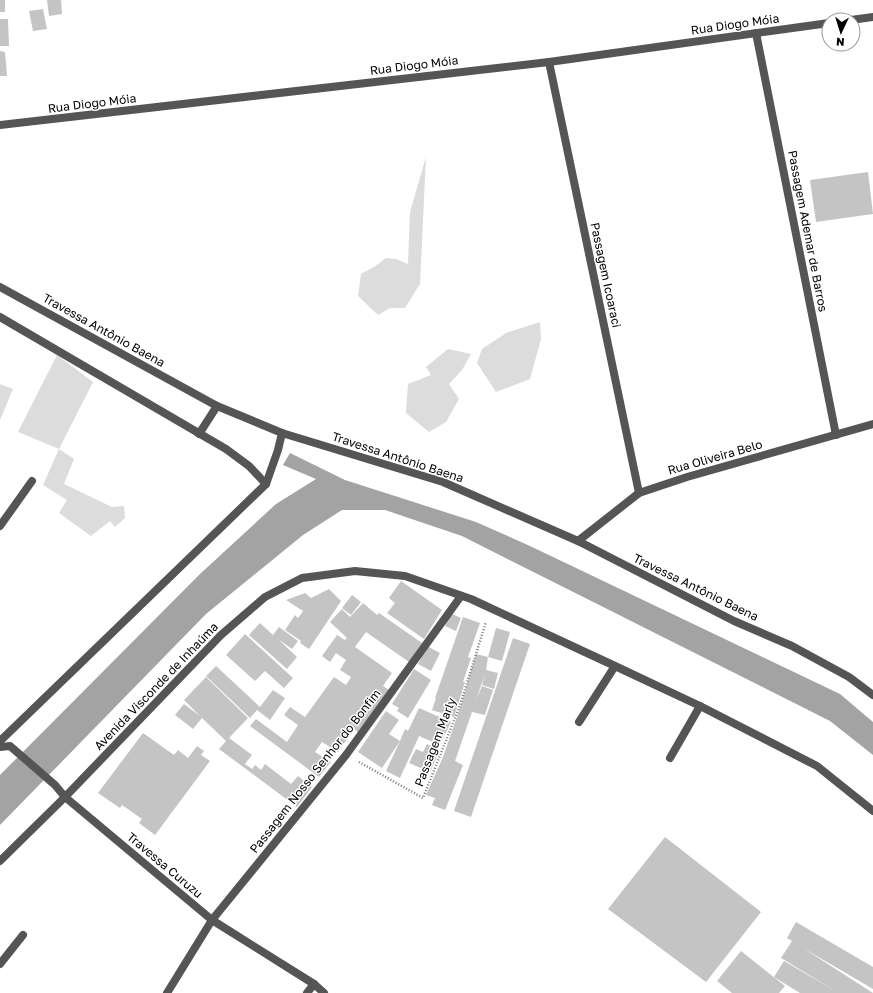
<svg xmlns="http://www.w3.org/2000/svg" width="873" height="993" viewBox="0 0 873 993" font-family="'Golos Text',sans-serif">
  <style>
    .green { fill: #dcdcdc }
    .water { fill: #a3a3a3 }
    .building { fill: #c4c4c4 }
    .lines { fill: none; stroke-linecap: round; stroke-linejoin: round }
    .path { stroke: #777; stroke-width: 2.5; stroke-dasharray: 1 2; stroke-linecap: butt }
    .minor { stroke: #555; stroke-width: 8 }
    .labels { text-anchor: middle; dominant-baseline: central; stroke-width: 3; stroke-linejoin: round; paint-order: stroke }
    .street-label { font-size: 12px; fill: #000; stroke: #fff }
  </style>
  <rect width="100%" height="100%" fill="#fff"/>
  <g class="green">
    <polygon points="426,157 420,284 405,308 390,308 378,315 358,296 361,274 377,265 386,258 396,259 408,264 410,212"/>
    <polygon points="540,322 541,339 530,379 496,392 477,363 482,349 506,333"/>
    <polygon points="448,349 471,354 462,370 449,384 459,399 446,422 429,432 406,413 408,384 431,375 426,367"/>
    <polygon points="57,355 93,382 59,449 74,459 64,484 112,507 124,506 125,518 115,527 110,521 91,536 59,513 67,500 43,485 59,449 18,432"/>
    <polygon points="0,384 13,389 0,420"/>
  </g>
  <polygon class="water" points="290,453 345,480 476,522 530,546 840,694 873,722 873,755 830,721 462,536 385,510 342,510 303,535 206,614 0,825 0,775 200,574 276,504 316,479 283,465"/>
  <g class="building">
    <rect x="0" y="0" width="5" height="12"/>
    <polygon points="47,0 61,0 62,14 49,16"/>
    <polygon points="43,9 47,29 33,31 29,11"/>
    <polygon points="0,19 8,19 9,46 0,46"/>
    <polygon points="0,51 5,52 7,76 0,76"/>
    <polygon points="868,172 873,214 816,222 810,180"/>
    <polygon points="401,581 442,610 424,639 387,613 395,603 389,598"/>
    <polygon points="329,589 341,601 309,649 300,643 301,641 285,630 295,615 298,618 303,611 286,600 305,593 311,598"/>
    <polygon points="352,595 361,602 351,615 342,608"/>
    <polygon points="363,603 377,615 379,613 422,643 409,662 366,632 355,647 392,673 383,686 389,690 359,733 354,729 338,752 322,742 315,752 331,762 319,777 250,726 256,719 287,742 298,725 284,715 290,707 305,717 334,677 346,685 351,677 340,670 346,660 336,653 330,662 322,656 337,635 345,640 347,638 330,622 342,609 350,617"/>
    <polygon points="450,613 461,618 456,631 445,626"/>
    <polygon points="463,617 480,623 468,657 471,658 463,682 465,682 454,717 432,710 436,698 435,698"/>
    <polygon points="260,623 273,635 279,627 298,641 292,649 278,639 297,657 287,669 249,635"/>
    <polygon points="496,628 510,632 502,661 488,657"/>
    <polygon points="245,634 293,678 284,688 265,671 255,681 226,655"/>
    <polygon points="513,638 530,644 471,817 454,811"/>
    <polygon points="427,646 440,653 431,671 418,664"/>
    <polygon points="476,654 488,657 486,670 498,673 494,689 482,685 485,674 476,700 482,686 493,690 485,715 472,712 455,761 463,765 445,810 432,805 435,798 426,795 443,757 459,711"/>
    <polygon points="216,666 260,707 273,690 285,698 270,720 257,710 250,718 206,676"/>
    <polygon points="414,669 431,680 408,718 397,711 399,708 392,704"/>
    <polygon points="206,677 248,718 229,738 252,755 245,764 252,769 255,765 261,770 265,764 291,784 298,776 312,787 297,807 219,749 226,741 202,718 193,729 175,715 184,704 200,716 184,700"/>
    <polygon points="419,708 451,722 440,745 419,736 400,778 386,771 400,741 382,768 358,752 386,711 399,720 389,734 400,741 405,729 408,731"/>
    <polygon points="143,733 174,755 178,750 188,758 197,746 204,751 201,755 210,761 155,835 139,823 142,819 122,805 120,808 98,793"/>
    <polygon points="427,744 440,750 430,772 409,763 416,749 423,752"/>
    <polygon points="665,837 761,912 706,982 608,909"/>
    <polygon points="796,922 873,967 873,989 803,948 873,993 800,993 774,977 784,961 837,992 781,958 792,941 787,938"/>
    <polygon points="741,951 785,986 779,993 732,993 717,981"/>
  </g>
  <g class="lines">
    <polyline class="path" points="359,762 423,798 459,708 486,622"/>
    <g class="minor">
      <polyline points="851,20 873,17"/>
      <polyline points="756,33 836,435"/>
      <polyline points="549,62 639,493"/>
      <polyline points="0,125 549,62 829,23"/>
      <polyline points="0,287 217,406 282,433 443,482 578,541 734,621 792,646 849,677 873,695"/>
      <polyline points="0,317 226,449 249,466 266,484"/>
      <polyline points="199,434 217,406"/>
      <polyline points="0,526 32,481"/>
      <polyline points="578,541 639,493 687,477 873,424"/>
      <polyline points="579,722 615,666"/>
      <polyline points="0,741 266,484 278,450 282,433"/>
      <polyline points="0,747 10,746 55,785 65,797 212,920 314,984 324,993"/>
      <polyline points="670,758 700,706"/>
      <polyline points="0,861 65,797 221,635 265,597 302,578 355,571 405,576 471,599 615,666 700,706 817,766 873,811"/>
      <polyline points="0,964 23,935"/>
      <polyline points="167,993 212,920 346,755 461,596"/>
      <polyline points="307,993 314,984"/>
    </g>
  </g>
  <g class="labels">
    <g class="street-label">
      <text transform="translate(735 24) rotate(-8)">Rua Diogo Móia</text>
      <text transform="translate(414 65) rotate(-7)">Rua Diogo Móia</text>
      <text transform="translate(92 103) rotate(-7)">Rua Diogo Móia</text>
      <text transform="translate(808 231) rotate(79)">Passagem Ademar de Barros</text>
      <text transform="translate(606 275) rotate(78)">Passagem Icoaraci</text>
      <text transform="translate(104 330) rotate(29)">Travessa Antônio Baena</text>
      <text transform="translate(398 457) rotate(18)">Travessa Antônio Baena</text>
      <text transform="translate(715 457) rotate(-16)">Rua Oliveira Belo</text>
      <text transform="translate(696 587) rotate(26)">Travessa Antônio Baena</text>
      <text transform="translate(156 686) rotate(-46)">Avenida Visconde de Inhaúma</text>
      <text transform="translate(435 742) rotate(-69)">Passagem Marly</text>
      <text transform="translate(315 771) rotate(-52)">Passagem Nosso Senhor do Bonfim</text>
      <text transform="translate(165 865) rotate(40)">Travessa Curuzu</text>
    </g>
  </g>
  <g transform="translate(841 32) rotate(184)"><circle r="19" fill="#ffffff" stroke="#999999"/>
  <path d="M0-3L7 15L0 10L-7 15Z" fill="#000000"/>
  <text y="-6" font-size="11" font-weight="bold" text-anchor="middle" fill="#000000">N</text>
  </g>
</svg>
